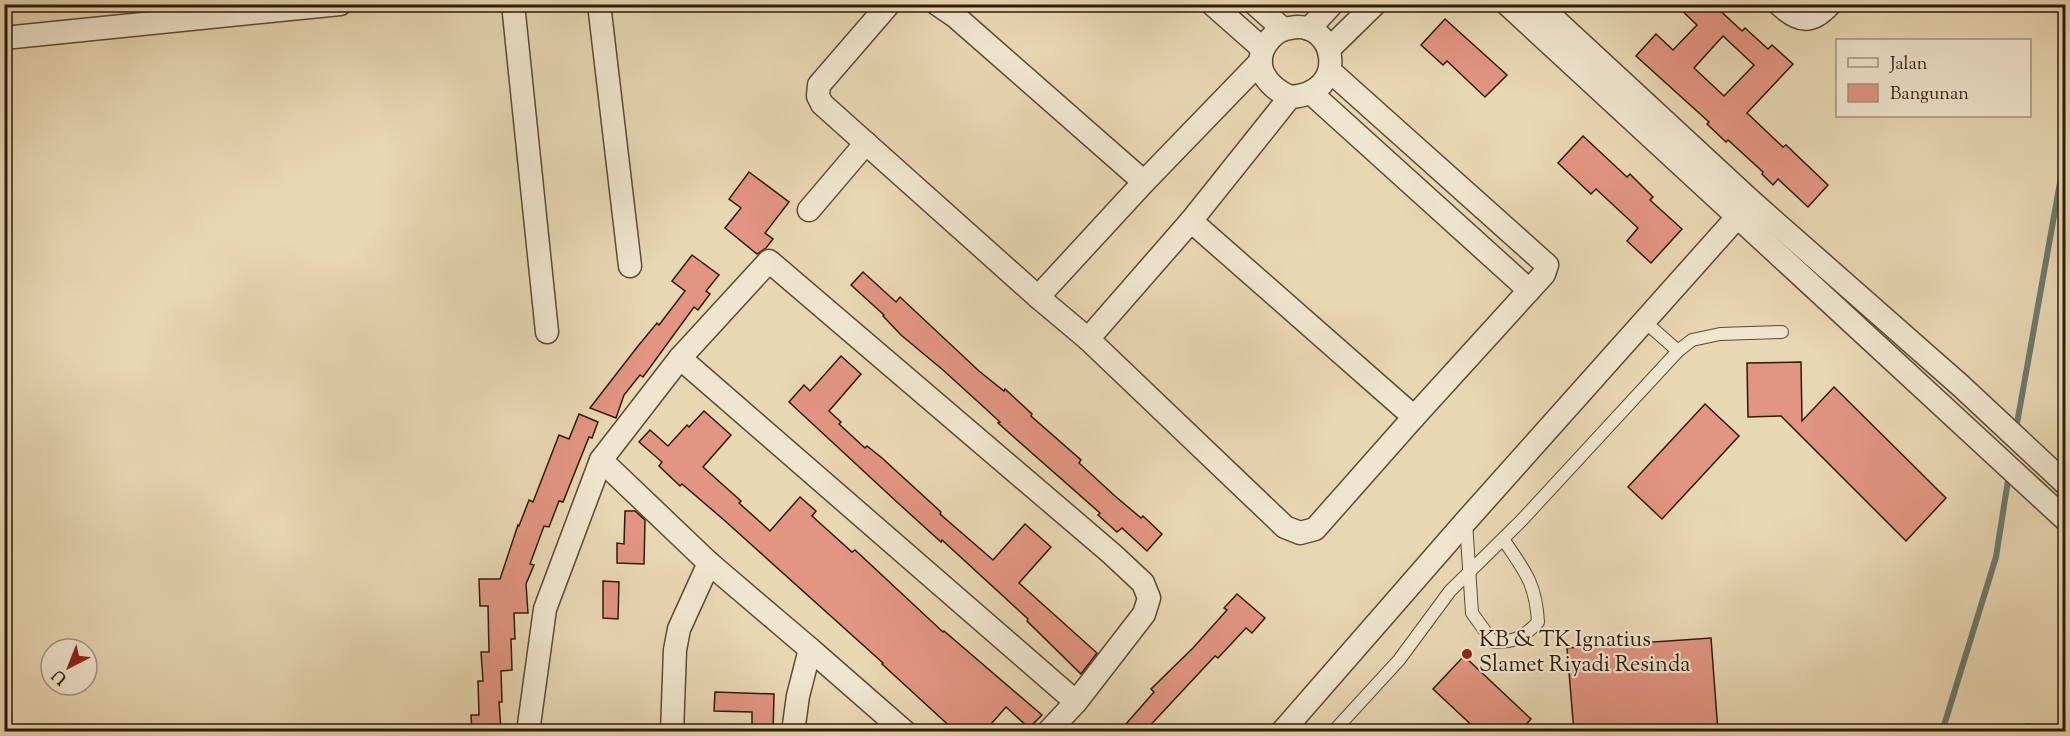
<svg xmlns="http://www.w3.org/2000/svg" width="2070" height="736" viewBox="0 0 2070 736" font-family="'Sorts Mill Goudy',serif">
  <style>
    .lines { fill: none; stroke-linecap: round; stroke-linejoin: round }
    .stream { stroke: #6c7a6d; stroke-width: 6 }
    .building { fill: #e29582; stroke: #2c1c09; stroke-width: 1.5; fill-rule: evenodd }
    .lane-casing { stroke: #5b4b34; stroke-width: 14 }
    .street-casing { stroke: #5b4b34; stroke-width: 25 }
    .lane { stroke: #f0e5ce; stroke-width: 12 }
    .street { stroke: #f0e5ce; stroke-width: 22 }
    .poi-dot { fill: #8f2418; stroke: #f0e5ce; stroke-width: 2 }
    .labels { text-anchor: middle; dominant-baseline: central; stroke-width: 4.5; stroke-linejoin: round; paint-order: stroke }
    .poi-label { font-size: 22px; fill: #2c1c09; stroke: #f0e5ce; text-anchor: start }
  </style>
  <rect width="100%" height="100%" fill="#e8d7b3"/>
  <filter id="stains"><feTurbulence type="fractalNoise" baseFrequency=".00333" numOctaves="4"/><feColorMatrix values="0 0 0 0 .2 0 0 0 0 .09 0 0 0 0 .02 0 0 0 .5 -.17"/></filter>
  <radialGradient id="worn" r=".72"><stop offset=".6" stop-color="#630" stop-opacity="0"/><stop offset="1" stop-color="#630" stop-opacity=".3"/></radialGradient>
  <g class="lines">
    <g class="stream">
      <polyline points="2016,429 2066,149"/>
      <polyline points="1942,732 1996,557 2009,474"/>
    </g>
  </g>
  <g class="building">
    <path d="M1675,4H1713L1742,31L1745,28L1768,49L1772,45L1793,64L1747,113L1783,147L1786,145L1828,185L1808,207L1778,179L1773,185L1762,174L1763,172L1728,140L1726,142L1707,124L1709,122L1636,56L1656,34L1673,50L1697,25ZM1723,36L1754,65L1724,96L1694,68Z"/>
    <polygon points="1445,19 1507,75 1485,97 1447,61 1443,65 1421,45"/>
    <polygon points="1583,136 1627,177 1630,174 1653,197 1650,200 1682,229 1651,263 1627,241 1638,228 1596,189 1591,194 1558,163"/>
    <polygon points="749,172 789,202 765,233 773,239 766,248 757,254 725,228 741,208 729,199"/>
    <polygon points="692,255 719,275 706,291 710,294 698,310 694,307 643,377 640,375 624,395 616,418 590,408 638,346 657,323 659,325 685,291 672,281"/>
    <polygon points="863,272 896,302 900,297 979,371 1004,391 1005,389 1032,414 1031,416 1081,460 1079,463 1115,496 1141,518 1143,516 1162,534 1147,551 1122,528 1117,532 1098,515 1100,513 998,423 1000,422 987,410 943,370 901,335 883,316 884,315 851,285"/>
    <polygon points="841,356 861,374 829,411 841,422 839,424 865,448 867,446 882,458 941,512 940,514 993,560 1025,524 1051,547 1019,583 1097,653 1081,674 1027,621 1028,619 942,540 941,542 898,503 789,402 804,385 810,391"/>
    <polygon points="1801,362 1802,421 1834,387 1946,498 1906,541 1781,416 1748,417 1747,363"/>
    <polygon points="1705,404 1739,436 1662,519 1628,487"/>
    <polygon points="704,411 731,435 703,467 741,501 739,503 770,531 800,497 816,511 812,516 852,552 855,550 943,632 944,631 1042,715 1029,728 1006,707 984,732 956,732 882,664 883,663 724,520 682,484 680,486 659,466 662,462 639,442 650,430 668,446 687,425 689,427"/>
    <polygon points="579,414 598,422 592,438 589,437 563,502 559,501 549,527 544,526 530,564 534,565 526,584 528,613 514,613 515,639 511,639 512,670 501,671 502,702 499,702 501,730 472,731 471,715 479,715 478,681 483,681 481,652 489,652 488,606 480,606 479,579 500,579 518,525 519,526 529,500 533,502 559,435 569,439"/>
    <polygon points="625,511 635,511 645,520 644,564 617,563 617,543 624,544"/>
    <polygon points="603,581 619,582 618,619 603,618"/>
    <polygon points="1237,594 1265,618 1252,633 1246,628 1218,658 1215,656 1144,732 1135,732 1126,724 1154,692 1151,689 1193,648 1227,610 1224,608"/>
    <polygon points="1711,638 1718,732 1574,732 1567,648"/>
    <polygon points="1464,656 1531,719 1519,732 1479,732 1433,689"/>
    <polygon points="715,692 774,694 773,732 752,732 752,712 714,711"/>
  </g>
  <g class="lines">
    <defs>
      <g id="lane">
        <polyline points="1644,321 1678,351"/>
        <path d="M1466,522L1472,613L1493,642C1515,642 1523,638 1538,622C1536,583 1524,570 1503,539"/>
        <polyline points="2028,730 2030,732"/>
        <polyline points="1333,732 1399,660 1450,591 1521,521 1678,351 1692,340 1720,334 1782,332"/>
      </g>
      <g id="street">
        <polyline points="513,4 547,332"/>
        <polyline points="599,4 630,266"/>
        <polyline points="889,4 819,85 818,96 822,104 1038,297 1088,339 1285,527 1300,533 1315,529 1414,417 1544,274 1547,265 1330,71"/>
        <polyline points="937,4 956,17 1144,182"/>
        <polyline points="1212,4 1263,49"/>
        <polyline points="1255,4 1283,29"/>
        <polyline points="1507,4 2066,520"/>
        <polyline points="1538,4 1751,201 1961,386 2066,484"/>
        <path d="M1779,4C1798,22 1811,25 1830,4"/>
        <polyline points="1309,29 1332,4"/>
        <polyline points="4,38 340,4"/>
        <polyline points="1329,49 1375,4"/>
        <polyline points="1311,93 1529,290"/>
        <polyline points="809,210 866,143"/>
        <polyline points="1191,221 1414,417"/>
        <polyline points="1038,297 1144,182 1261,61"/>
        <path d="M1088,339L1191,221L1290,97C1351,94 1336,18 1290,28C1282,29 1275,33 1270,39C1249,63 1266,86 1290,97"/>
        <polyline points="680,358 1076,702"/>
        <polyline points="601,460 709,563 810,649 798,696 793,732"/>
        <polyline points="810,649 905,732"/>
        <polyline points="528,732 545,609 601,460 680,358 769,261 1112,554 1143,583 1149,598 1144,614 1076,702 1048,732"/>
        <polyline points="672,732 675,650 679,629 709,563"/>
        <polyline points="1282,732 1466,521 1748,205"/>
      </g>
    </defs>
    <use href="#lane" class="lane-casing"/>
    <use href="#street" class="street-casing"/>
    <use href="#lane" class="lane"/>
    <use href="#street" class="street"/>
  </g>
  <circle class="poi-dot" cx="1467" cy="654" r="6"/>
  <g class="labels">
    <g class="poi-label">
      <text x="1479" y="641">KB &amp; TK Ignatius<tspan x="1479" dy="25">Slamet Riyadi Resinda</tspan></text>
    </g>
  </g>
  <rect width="2070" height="736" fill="none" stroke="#e8d7b3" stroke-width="24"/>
  <rect x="6" y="6" width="2058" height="724" fill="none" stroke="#2c1c09" stroke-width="3"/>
  <rect x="12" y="12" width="2046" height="712" fill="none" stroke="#2c1c09" stroke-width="1.5"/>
  <rect x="1836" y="39" width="195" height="78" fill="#f0e5ce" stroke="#a2957f" stroke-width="1.5"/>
  <rect x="1848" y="58" width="30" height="9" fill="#f0e5ce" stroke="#a2957f" stroke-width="1.5"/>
  <text x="1890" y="69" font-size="18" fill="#2c1c09">Jalan</text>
  <rect x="1848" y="84" width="30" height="18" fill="#e29582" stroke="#a2957f" stroke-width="1.5"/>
  <text x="1890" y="99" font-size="18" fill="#2c1c09">Bangunan</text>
  <g transform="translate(69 667) rotate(222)"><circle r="28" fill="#f0e5ce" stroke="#a2957f" stroke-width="1.5"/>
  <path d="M0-4.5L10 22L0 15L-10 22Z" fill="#8f2418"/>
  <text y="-9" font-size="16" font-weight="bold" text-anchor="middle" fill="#2c1c09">U</text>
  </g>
  <rect width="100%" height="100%" filter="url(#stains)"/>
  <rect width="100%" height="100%" fill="url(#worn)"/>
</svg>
